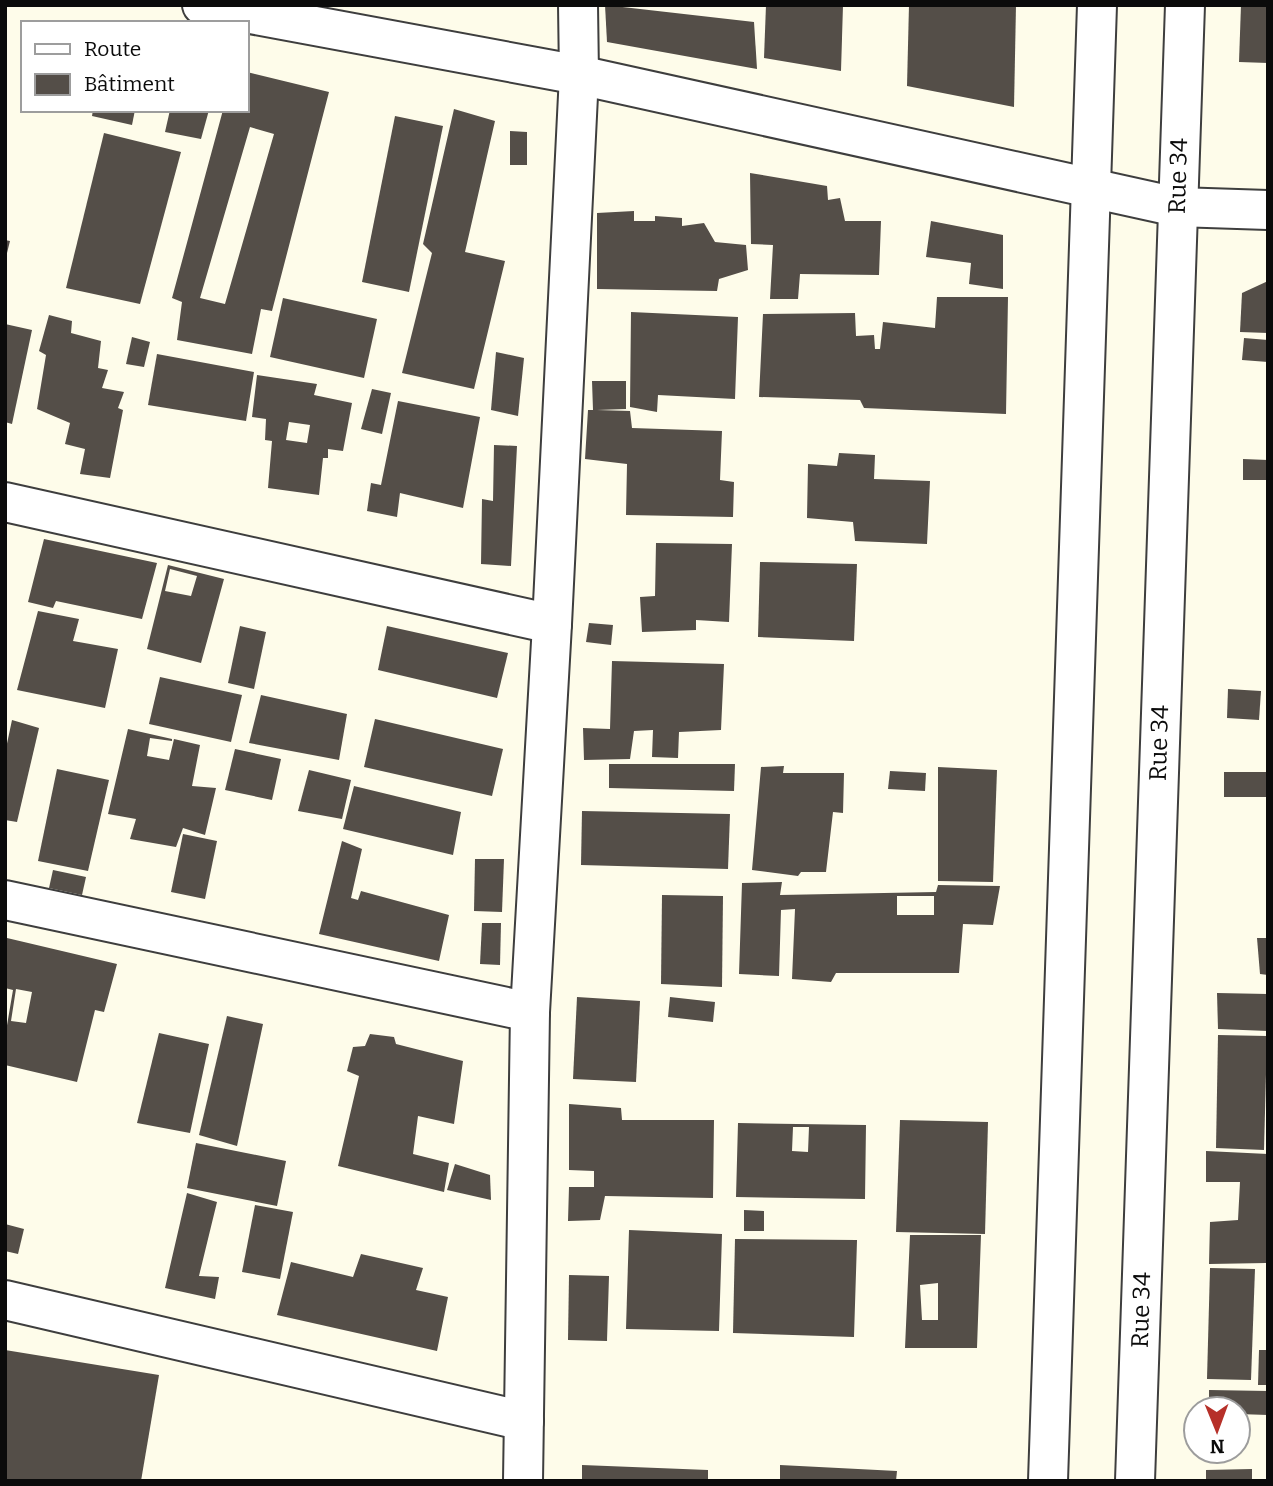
<svg xmlns="http://www.w3.org/2000/svg" width="1273" height="1486" viewBox="0 0 1273 1486" font-family="Bitter,serif">
  <style>
    .building { fill: #544e48; fill-rule: evenodd }
    .lines { fill: none; stroke-linecap: round; stroke-linejoin: round }
    .street-casing { stroke: #3e3e3e; stroke-width: 42 }
    .street { stroke: #fff; stroke-width: 38 }
    .labels { text-anchor: middle; dominant-baseline: central; stroke-width: 7; stroke-linejoin: round; paint-order: stroke }
    .street-label { font-size: 24px; fill: #0b0b0b; stroke: #fff }
  </style>
  <rect width="100%" height="100%" fill="#fefcea"/>
  <g class="building">
    <polygon points="605,5 754,22 757,69 607,42"/>
    <polygon points="766,5 843,5 841,71 764,58"/>
    <polygon points="909,5 1016,5 1014,107 907,86"/>
    <polygon points="1241,5 1268,5 1268,63 1239,62"/>
    <path d="M247,72L329,92L272,311L261,309L252,354L177,340L182,302L172,298L223,110H247ZM250,127L274,134L225,304L200,298Z"/>
    <polygon points="454,109 495,121 465,252 505,261 474,389 402,373 432,253 423,244"/>
    <polygon points="93,110 135,110 132,125 92,116"/>
    <polygon points="170,110 209,110 201,139 165,132"/>
    <polygon points="395,116 443,126 409,292 362,282"/>
    <polygon points="510,131 527,132 527,165 510,165"/>
    <polygon points="104,133 181,152 140,304 66,288"/>
    <polygon points="750,173 827,186 828,200 840,198 845,221 881,221 879,275 800,274 798,299 770,299 773,245 751,244"/>
    <polygon points="634,211 634,221 655,221 655,216 682,218 682,226 704,223 715,242 746,245 748,270 719,279 717,291 597,289 597,213"/>
    <polygon points="931,221 1003,235 1003,289 969,284 971,263 926,257"/>
    <polygon points="5,240 10,241 6,257 5,257"/>
    <polygon points="1268,281 1268,333 1240,332 1242,293"/>
    <polygon points="937,297 1008,297 1006,414 864,408 860,400 759,397 763,314 855,313 856,336 874,335 875,349 880,349 883,322 935,328"/>
    <polygon points="283,298 377,319 364,378 270,357"/>
    <polygon points="631,312 738,317 735,399 658,395 657,412 630,407"/>
    <polygon points="49,315 72,321 71,333 101,341 98,368 108,370 102,388 124,392 118,408 123,410 110,478 80,474 85,449 65,444 70,423 37,409 46,355 39,351"/>
    <polygon points="5,324 32,330 12,424 5,422"/>
    <polygon points="132,337 150,342 144,367 126,364"/>
    <polygon points="1244,338 1268,340 1268,362 1242,360"/>
    <polygon points="496,352 524,358 518,416 491,410"/>
    <polygon points="157,354 254,372 246,421 148,405"/>
    <path d="M257,375L317,384L314,395L352,403L343,451L328,449V458H323L319,495L268,488L272,441L265,440L266,419L252,417ZM289,422L310,425L307,443L286,440Z"/>
    <polygon points="592,381 626,381 626,409 597,410 630,411 632,428 722,431 720,480 734,482 733,517 626,515 627,464 585,459 588,410 593,410"/>
    <polygon points="372,389 391,393 382,434 361,429"/>
    <polygon points="398,401 480,417 463,508 400,493 397,517 367,511 371,483 381,485"/>
    <polygon points="494,445 517,446 511,566 481,564 482,499 493,501"/>
    <polygon points="839,453 875,455 874,479 930,481 927,544 855,541 853,522 807,518 808,464 837,466"/>
    <polygon points="1243,459 1268,460 1268,480 1243,480"/>
    <polygon points="44,539 157,563 142,619 56,601 53,608 28,602"/>
    <polygon points="656,543 732,544 729,622 696,620 696,630 642,632 640,597 655,596"/>
    <polygon points="760,562 857,564 854,641 758,637"/>
    <path d="M168,565L224,579L201,663L147,649ZM170,569L197,576L191,596L165,591Z"/>
    <polygon points="38,611 79,619 73,641 118,649 105,708 17,690"/>
    <polygon points="589,623 613,625 611,645 586,642"/>
    <polygon points="240,626 266,632 254,689 228,683"/>
    <polygon points="387,626 508,653 497,698 378,670"/>
    <polygon points="612,661 724,664 721,730 679,732 678,758 652,757 653,730 634,731 630,759 584,760 583,728 610,729"/>
    <polygon points="160,677 242,695 231,742 149,724"/>
    <polygon points="1228,689 1261,691 1259,720 1227,718"/>
    <polygon points="261,695 347,714 339,760 249,743"/>
    <polygon points="375,719 503,749 492,796 364,767"/>
    <polygon points="12,720 39,728 17,822 5,820 5,753"/>
    <polygon points="128,729 172,739 172,741 150,738 147,756 169,760 174,739 200,745 192,786 216,788 205,835 183,828 176,847 130,839 136,819 108,814"/>
    <polygon points="235,749 281,759 272,800 225,790"/>
    <polygon points="609,764 735,764 734,791 609,788"/>
    <polygon points="784,766 783,773 844,773 843,813 833,812 826,872 801,872 798,876 752,870 761,767"/>
    <polygon points="938,767 997,770 993,882 938,881"/>
    <polygon points="57,769 109,780 88,871 38,861"/>
    <polygon points="309,770 351,780 342,819 298,811"/>
    <polygon points="890,771 926,773 925,791 888,789"/>
    <rect x="1224" y="772" width="44" height="25"/>
    <polygon points="354,786 461,812 453,855 343,829"/>
    <polygon points="582,811 730,814 728,869 581,865"/>
    <polygon points="183,834 217,841 205,899 171,892"/>
    <polygon points="342,841 362,849 351,898 358,900 361,891 449,915 439,961 319,934"/>
    <polygon points="475,859 504,859 502,912 474,911"/>
    <polygon points="53,870 86,877 82,895 49,888"/>
    <path d="M782,882L780,895L936,892L938,885L1000,886L993,925L963,924L959,973H836L831,982L792,979L795,909L781,910L779,976L739,974L742,883ZM897,896H934V915H897Z"/>
    <polygon points="662,895 723,896 722,987 661,984"/>
    <polygon points="482,923 501,923 500,965 480,964"/>
    <path d="M7,938L117,964L104,1012L95,1010L77,1082L5,1065V1037L13,990L5,988ZM16,989L32,992L26,1023L11,1021Z"/>
    <polygon points="1257,938 1268,938 1268,975 1260,974"/>
    <polygon points="1217,993 1268,994 1268,1031 1218,1029"/>
    <polygon points="577,997 640,1001 636,1082 573,1079"/>
    <polygon points="670,997 715,1002 713,1022 668,1017"/>
    <polygon points="227,1016 263,1024 237,1146 199,1135"/>
    <polygon points="159,1033 209,1044 190,1133 137,1123"/>
    <polygon points="370,1034 394,1037 396,1044 463,1061 454,1124 418,1116 413,1154 449,1163 444,1192 338,1166 359,1076 347,1071 353,1047 365,1046"/>
    <polygon points="1218,1035 1267,1036 1264,1150 1216,1148"/>
    <polygon points="569,1104 621,1108 622,1120 714,1120 713,1198 605,1196 600,1220 568,1221 569,1187 594,1187 594,1171 569,1170"/>
    <polygon points="900,1120 988,1122 985,1234 896,1232"/>
    <path d="M738,1123L866,1125L865,1199L736,1197ZM793,1127H809L808,1152L792,1151Z"/>
    <polygon points="196,1143 286,1161 277,1206 187,1188"/>
    <polygon points="1206,1151 1268,1154 1266,1263 1209,1264 1210,1222 1238,1220 1240,1182 1206,1182"/>
    <polygon points="455,1164 490,1175 491,1200 447,1190"/>
    <polygon points="187,1193 217,1202 199,1276 219,1277 215,1299 165,1288"/>
    <polygon points="255,1205 293,1212 280,1279 242,1272"/>
    <polygon points="744,1210 764,1211 764,1231 744,1231"/>
    <polygon points="5,1224 24,1229 18,1254 5,1251"/>
    <polygon points="629,1230 722,1234 719,1331 626,1329"/>
    <path d="M910,1235H981L977,1348H905ZM938,1283V1320H922L920,1285Z"/>
    <polygon points="735,1239 857,1240 854,1337 733,1333"/>
    <polygon points="361,1254 423,1268 416,1290 448,1297 437,1351 277,1315 291,1262 353,1277"/>
    <polygon points="1210,1268 1255,1269 1251,1380 1207,1379"/>
    <polygon points="569,1275 609,1276 607,1341 568,1340"/>
    <polygon points="5,1350 159,1375 141,1481 5,1481"/>
    <polygon points="1259,1350 1268,1350 1268,1385 1258,1385"/>
    <polygon points="1209,1390 1268,1391 1268,1415 1238,1414 1238,1409 1209,1409"/>
    <polygon points="582,1465 708,1470 708,1481 582,1481"/>
    <polygon points="780,1465 897,1471 896,1481 780,1481"/>
    <polygon points="1252,1469 1252,1481 1206,1481 1206,1470"/>
  </g>
  <g class="lines">
    <defs>
      <g id="street">
        <polyline points="202,5 579,75 1177,207 1268,210"/>
        <polyline points="5,502 552,624"/>
        <polyline points="5,900 530,1012"/>
        <polyline points="5,1300 524,1421"/>
        <polyline points="523,1481 530,1012 552,624 579,75 578,5"/>
        <polyline points="1048,1481 1097,5"/>
        <polyline points="1135,1481 1185,5"/>
      </g>
    </defs>
    <use href="#street" class="street-casing"/>
    <use href="#street" class="street"/>
  </g>
  <g class="labels">
    <g class="street-label">
      <text transform="translate(1178 176) rotate(-88)">Rue 34</text>
      <text transform="translate(1159 743) rotate(-88)">Rue 34</text>
      <text transform="translate(1141 1310) rotate(-88)">Rue 34</text>
    </g>
  </g>
  <rect width="1273" height="1486" fill="none" stroke="#0b0b0b" stroke-width="14"/>
  <rect x="21" y="21" width="228" height="91" fill="#ffffff" stroke="#9d9d9d" stroke-width="2"/>
  <rect x="35" y="44" width="35" height="10" fill="#ffffff" stroke="#9d9d9d" stroke-width="2"/>
  <text x="84" y="56" font-size="21" fill="#0b0b0b">Route</text>
  <rect x="35" y="74" width="35" height="21" fill="#544e48" stroke="#9d9d9d" stroke-width="2"/>
  <text x="84" y="91" font-size="21" fill="#0b0b0b">Bâtiment</text>
  <g transform="translate(1217 1430) rotate(179)"><circle r="33" fill="#ffffff" stroke="#9d9d9d" stroke-width="2"/>
  <path d="M0-5L12 26L0 18L-12 26Z" fill="#b63029"/>
  <text y="-10" font-size="19" font-weight="bold" text-anchor="middle" fill="#0b0b0b">N</text>
  </g>
</svg>
